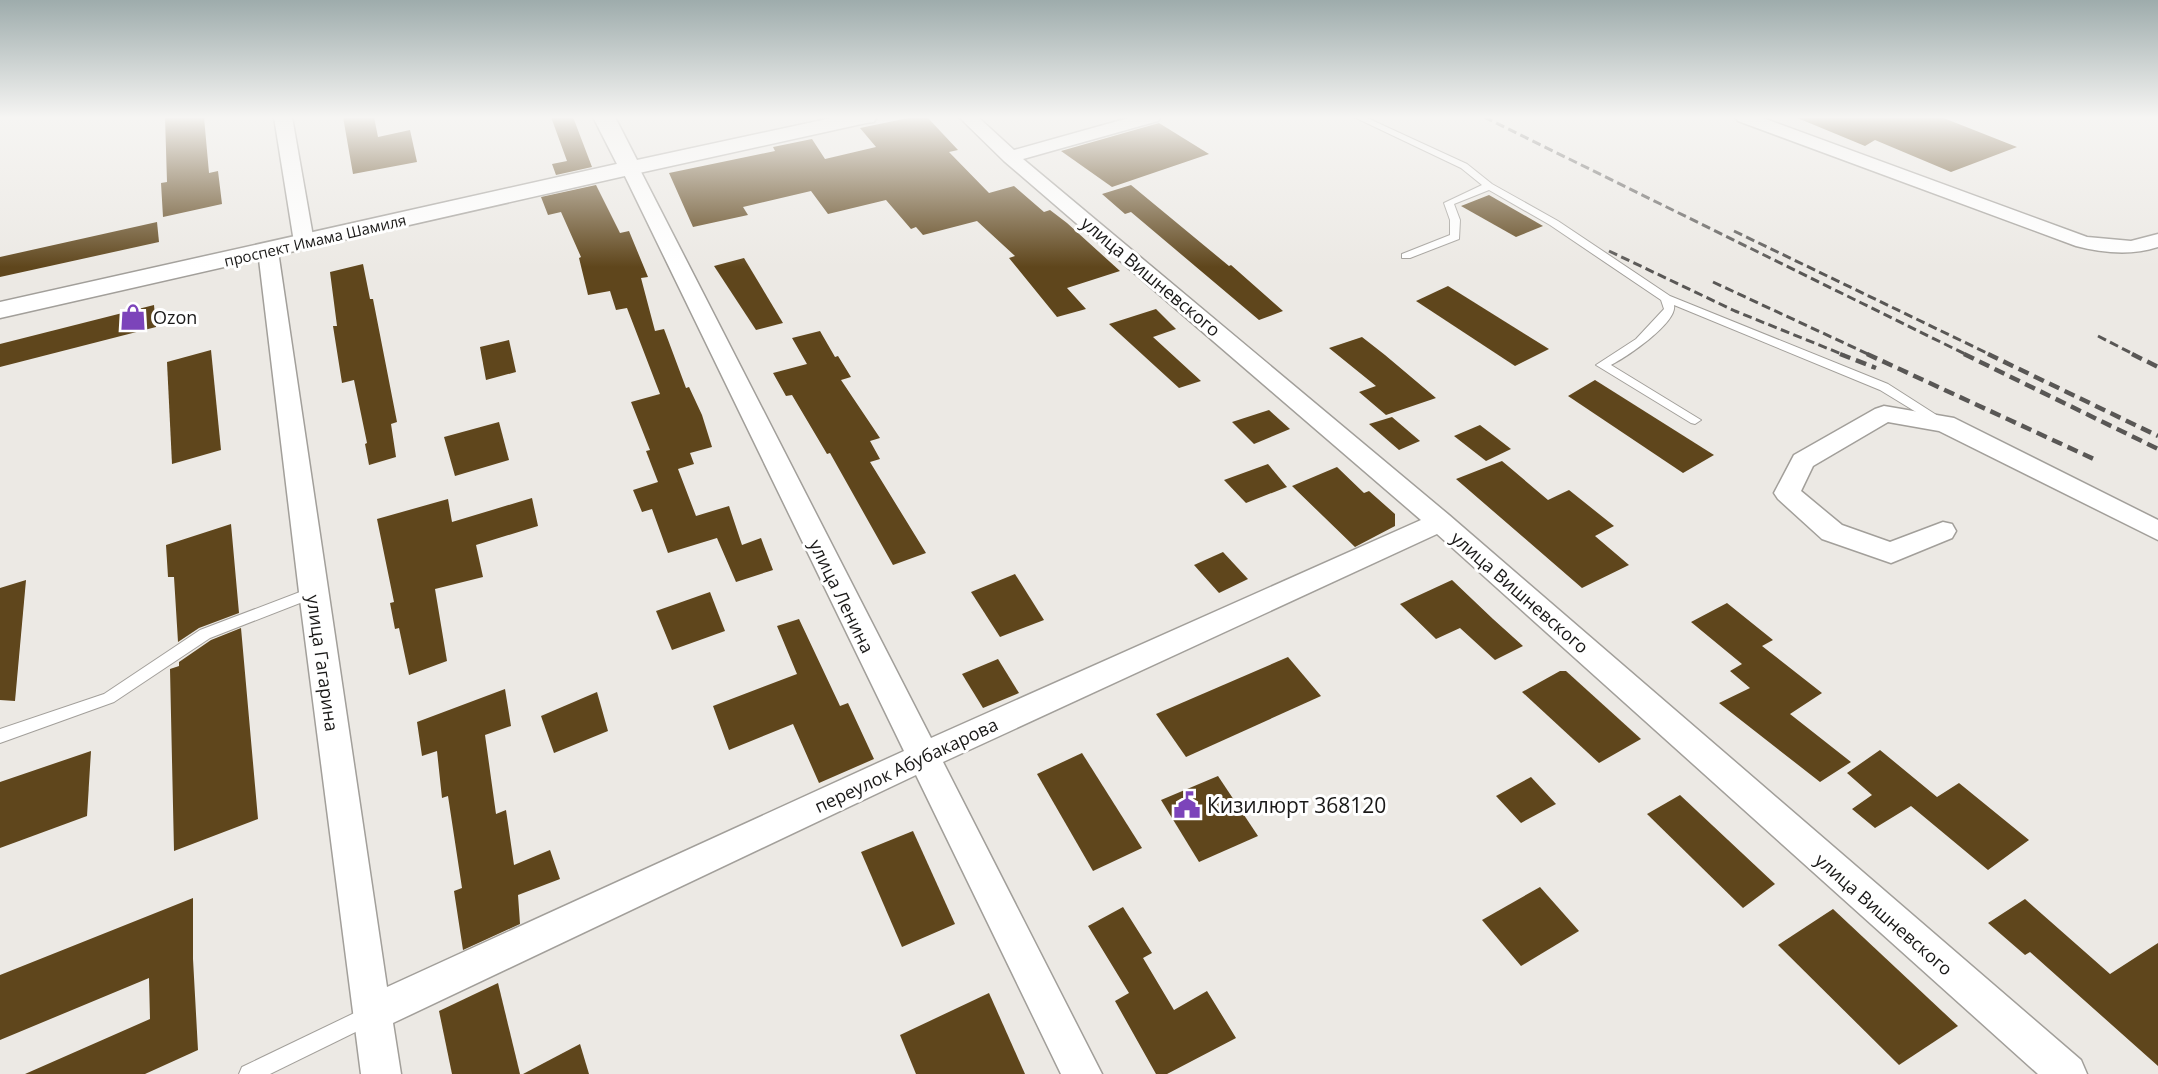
<svg xmlns="http://www.w3.org/2000/svg" width="2158" height="1074" viewBox="0 0 2158 1074" font-family="'Open Sans',sans-serif">
  <style>
    .building { fill: #5f461c }
    .lines { fill: none; stroke-linecap: round; stroke-linejoin: round }
    .service-casing { stroke: #a29f9a; stroke-width: 2 }
    .minor-casing { stroke: #a29f9a; stroke-width: 3 }
    .tertiary-casing { stroke: #a29f9a; stroke-width: 3 }
    .secondary-casing { stroke: #a29f9a; stroke-width: 3 }
    .service { fill: #fff; fill-rule: evenodd }
    .minor { fill: #fff; fill-rule: evenodd }
    .tertiary { fill: #fff; fill-rule: evenodd }
    .secondary { fill: #fff; fill-rule: evenodd }
    .rail-far1 { stroke: #595755; stroke-width: 3; stroke-dasharray: 9 4.5; stroke-linecap: butt }
    .rail { stroke: #595755; stroke-width: 4.5; stroke-dasharray: 11 6; stroke-linecap: butt }
    .labels { text-anchor: middle; dominant-baseline: central; stroke-width: 6; stroke-linejoin: round; paint-order: stroke }
    .far-street-label { font-size: 15px; fill: #1a1918; stroke: #fff }
    .street-label { font-size: 18px; fill: #1a1918; stroke: #fff }
    .poi-label { font-size: 18px; fill: #1a1918; stroke: #fff; text-anchor: start }
    .near-poi-label { font-size: 21px; fill: #1a1918; stroke: #fff; text-anchor: start }
  </style>
  <rect width="100%" height="100%" fill="#ece9e4"/>
  <g class="building">
    <polygon points="165,117 204,117 209,173 218,171 222,204 163,217 161,183 167,182"/>
    <polygon points="343,117 374,117 378,137 410,130 417,162 353,174"/>
    <polygon points="551,117 573,117 592,167 556,175 552,164 567,161"/>
    <polygon points="913,117 927,117 958,150 949,152 989,193 1014,186 1044,212 1050,210 1067,223 1120,271 1067,288 1086,309 1057,317 1009,258 1015,256 977,221 923,235 916,227 911,229 886,200 828,214 811,191 743,207 748,215 693,227 669,173 775,151 773,147 812,139 825,159 876,147 860,128"/>
    <polygon points="1795,117 1941,117 2017,147 1951,172 1875,140 1865,146"/>
    <polygon points="1159,123 1209,154 1112,187 1061,151"/>
    <polygon points="596,185 620,233 629,231 648,277 641,278 655,331 664,329 686,388 689,387 702,415 712,447 690,453 694,464 678,469 696,516 729,506 742,545 761,538 773,570 736,582 717,538 668,553 652,509 642,512 633,490 658,482 646,451 650,450 631,402 660,394 627,308 616,310 610,291 588,295 579,258 581,257 561,212 548,215 541,197"/>
    <polygon points="1131,185 1229,266 1231,265 1283,311 1259,320 1131,212 1125,214 1102,194"/>
    <polygon points="1489,195 1543,226 1516,237 1461,206"/>
    <polygon points="157,222 159,242 0,277 0,257"/>
    <polygon points="744,258 783,323 756,330 714,266"/>
    <polygon points="363,264 370,299 373,299 397,422 391,424 396,457 369,465 365,444 367,443 354,380 342,383 333,326 337,326 330,272"/>
    <polygon points="1448,286 1549,349 1515,366 1416,301"/>
    <polygon points="154,305 156,327 0,367 0,344"/>
    <polygon points="1156,309 1176,329 1153,337 1201,381 1179,388 1109,324"/>
    <polygon points="820,331 835,357 838,356 851,377 841,380 880,438 870,441 880,459 870,462 926,553 893,565 830,453 827,454 792,395 786,396 773,373 807,364 792,338"/>
    <polygon points="1362,337 1385,355 1436,398 1386,415 1359,392 1376,386 1329,348"/>
    <polygon points="509,340 516,372 486,380 480,347"/>
    <polygon points="211,350 221,450 172,464 167,362"/>
    <polygon points="1595,380 1714,455 1683,473 1568,396"/>
    <polygon points="1269,410 1290,429 1254,444 1232,422"/>
    <polygon points="1392,417 1420,441 1399,450 1369,424"/>
    <polygon points="499,422 509,460 455,476 444,437"/>
    <polygon points="1480,425 1511,449 1486,461 1454,436"/>
    <polygon points="1502,461 1548,500 1569,490 1614,526 1595,536 1629,565 1582,588 1456,479"/>
    <polygon points="1268,464 1287,487 1246,503 1224,480"/>
    <polygon points="1337,467 1364,493 1369,491 1395,514 1395,526 1355,547 1292,486"/>
    <polygon points="532,498 538,526 476,545 483,577 435,589 447,661 409,675 399,628 395,629 390,603 394,602 377,519 448,499 452,522"/>
    <polygon points="231,524 239,613 199,628 178,642 174,577 168,577 166,545"/>
    <polygon points="1223,552 1248,579 1219,593 1194,565"/>
    <polygon points="1015,574 1044,620 1000,637 971,592"/>
    <polygon points="26,580 15,701 0,700 0,588"/>
    <polygon points="1452,580 1493,619 1523,646 1495,660 1460,628 1436,639 1400,604"/>
    <polygon points="710,592 725,631 672,650 656,611"/>
    <polygon points="1727,603 1773,640 1762,646 1822,693 1790,714 1851,762 1820,782 1719,703 1750,688 1730,671 1742,664 1691,622"/>
    <polygon points="799,619 840,706 848,703 874,759 819,783 793,724 729,750 713,706 797,674 777,626"/>
    <polygon points="241,628 258,819 174,851 170,669 179,666 179,662 211,640"/>
    <polygon points="1288,657 1321,696 1186,757 1156,714"/>
    <polygon points="998,659 1019,693 983,708 962,674"/>
    <polygon points="1560,671 1566,671 1641,739 1599,763 1522,692"/>
    <polygon points="505,689 511,726 485,735 496,814 506,810 514,865 550,850 560,879 518,895 520,924 463,950 454,891 462,888 448,796 442,798 437,751 422,756 417,722"/>
    <polygon points="597,692 608,731 554,753 541,716"/>
    <polygon points="1880,750 1937,797 1959,783 2029,840 1988,870 1911,806 1875,828 1852,809 1872,795 1847,773"/>
    <polygon points="91,751 87,816 0,848 0,782"/>
    <polygon points="1082,753 1142,848 1093,871 1037,774"/>
    <polygon points="1218,776 1258,836 1199,862 1161,800"/>
    <polygon points="1531,777 1556,804 1521,823 1496,796"/>
    <polygon points="1680,795 1775,884 1743,908 1647,814"/>
    <polygon points="913,831 955,924 902,947 861,852"/>
    <polygon points="1540,887 1579,931 1521,966 1482,920"/>
    <polygon points="193,898 193,959 198,1050 145,1074 25,1074 150,1019 149,978 0,1040 0,975"/>
    <polygon points="2025,899 2110,974 2158,943 2158,1066 2030,952 2025,955 1988,923"/>
    <polygon points="1123,907 1152,953 1143,958 1174,1010 1207,991 1236,1038 1167,1074 1156,1074 1115,1001 1129,993 1088,926"/>
    <polygon points="1833,909 1958,1026 1899,1065 1778,945"/>
    <polygon points="498,983 520,1074 452,1074 439,1011"/>
    <polygon points="989,993 1025,1074 916,1074 900,1035"/>
    <polygon points="580,1044 589,1074 523,1074"/>
  </g>
  <g class="lines">
    <defs>
      <g id="service">
        <path d="M1354,117H1365L1467,164L1492,184L1558,221L1670,296L1888,384L1949,423L1947,426H1939L1880,390L1674,305C1678,323 1625,358 1611,365L1701,420L1695,424L1691,423L1596,365L1636,339L1664,309L1661,300L1550,225L1489,190L1454,204L1460,220L1459,239L1410,258H1402V254L1450,235V220L1444,203L1482,185L1461,168Z"/>
        <polygon points="313,587 318,588 320,592 318,596 210,638 114,702 0,743 0,729 104,694 200,630"/>
        <polygon points="371,1005 378,1007 380,1014 378,1021 270,1074 239,1074 242,1067"/>
      </g>
      <g id="minor">
        <polygon points="274,117 292,117 314,242 311,246 297,246 294,242"/>
        <polygon points="959,117 978,117 1014,150 1132,117 1161,117 1158,121 1023,159 1449,515 2081,1060 2087,1074 2038,1074 1437,534 943,762 1102,1074 1061,1074 916,775 393,1023 401,1074 361,1074 299,592 258,251 261,247 275,247 278,251 387,987 904,751 621,168 623,164 637,164 639,168 931,738 1421,520 1004,161"/>
        <path d="M1735,117H1760L2087,237L2131,241L2158,234V247C2131,256 2103,253 2076,246L1738,121Z"/>
        <polygon points="1884,406 1954,418 2158,520 2158,540 1939,431 1888,422 1813,466 1801,491 1842,525 1890,542 1943,522 1952,524 1956,531 1952,538 1891,563 1822,539 1778,499 1774,493 1794,455 1875,409"/>
      </g>
      <polygon id="tertiary" points="593,117 615,117 637,160 836,117 877,117 874,122 866,123 630,175 622,173 619,168"/>
      <polygon id="secondary" points="630,161 638,163 641,168 638,173 0,318 0,302"/>
    </defs>
    <use href="#service" class="service-casing"/>
    <use href="#minor" class="minor-casing"/>
    <use href="#tertiary" class="tertiary-casing"/>
    <use href="#secondary" class="secondary-casing"/>
    <use href="#service" class="service"/>
    <use href="#minor" class="minor"/>
    <use href="#tertiary" class="tertiary"/>
    <use href="#secondary" class="secondary"/>
    <g class="rail-far1">
      <polyline points="1484,117 1967,355"/>
      <polyline points="1734,231 1991,355"/>
      <polyline points="1609,251 1735,311 1844,355"/>
      <polyline points="1713,282 1870,355"/>
      <polyline points="2098,336 2135,355"/>
    </g>
    <g class="rail">
      <polyline points="1840,354 1876,368"/>
      <polyline points="1867,354 2096,460"/>
      <polyline points="1964,354 2158,449"/>
      <polyline points="1988,354 2158,436"/>
      <polyline points="2132,354 2158,367"/>
    </g>
  </g>
  <linearGradient id="sky" x2="0" y2="1"><stop stop-color="#9eacac"/><stop offset="0.44" stop-color="#f6f5f3"/><stop offset="1" stop-color="#f6f5f3" stop-opacity="0"/></linearGradient>
  <rect width="2158" height="267" fill="url(#sky)"/>
  <defs>
    <symbol id="shop-bare" viewBox="-9 -9 18 18"><path d="M-5-2.5h2.3a2.7 3.5 0 0 1 5.4 0H5L5.5 6h-11ZM-1.5-2.5h3a1.5 2.3 0 0 0-3 0Z" fill="#7c44ba" stroke="#fff" stroke-width="2.5" paint-order="stroke"/></symbol>
    <symbol id="civic-bare" viewBox="-9 -9 18 18"><path d="M-.6-6.5H3V-4.5H.6V-3L4-1V1h2V6H-6V1h2V-1L-.6-3ZM-1.2 2.5V6h2.4V2.5Z" fill="#7c44ba" stroke="#fff" stroke-width="2.5" paint-order="stroke"/></symbol>
  </defs>
  <g fill-rule="evenodd">
    <use href="#shop-bare" x="114" y="298" width="38" height="38"/>
    <use href="#civic-bare" x="1168" y="786" width="38" height="38"/>
  </g>
  <g class="labels">
    <g class="far-street-label">
      <text transform="translate(315 240) rotate(-13)">проспект Имама Шамиля</text>
    </g>
    <g class="street-label">
      <text transform="translate(1151 276) rotate(40)">улица Вишневского</text>
      <text transform="translate(1520 592) rotate(41)">улица Вишневского</text>
      <text transform="translate(842 596) rotate(64)">улица Ленина</text>
      <text transform="translate(323 663) rotate(82)">улица Гагарина</text>
      <text transform="translate(906 765) rotate(-25)">переулок Абубакарова</text>
      <text transform="translate(1884 914) rotate(41)">улица Вишневского</text>
    </g>
    <g class="poi-label">
      <text x="153" y="317">Ozon</text>
    </g>
    <g class="near-poi-label">
      <text x="1207" y="805">Кизилюрт 368120</text>
    </g>
  </g>
</svg>
